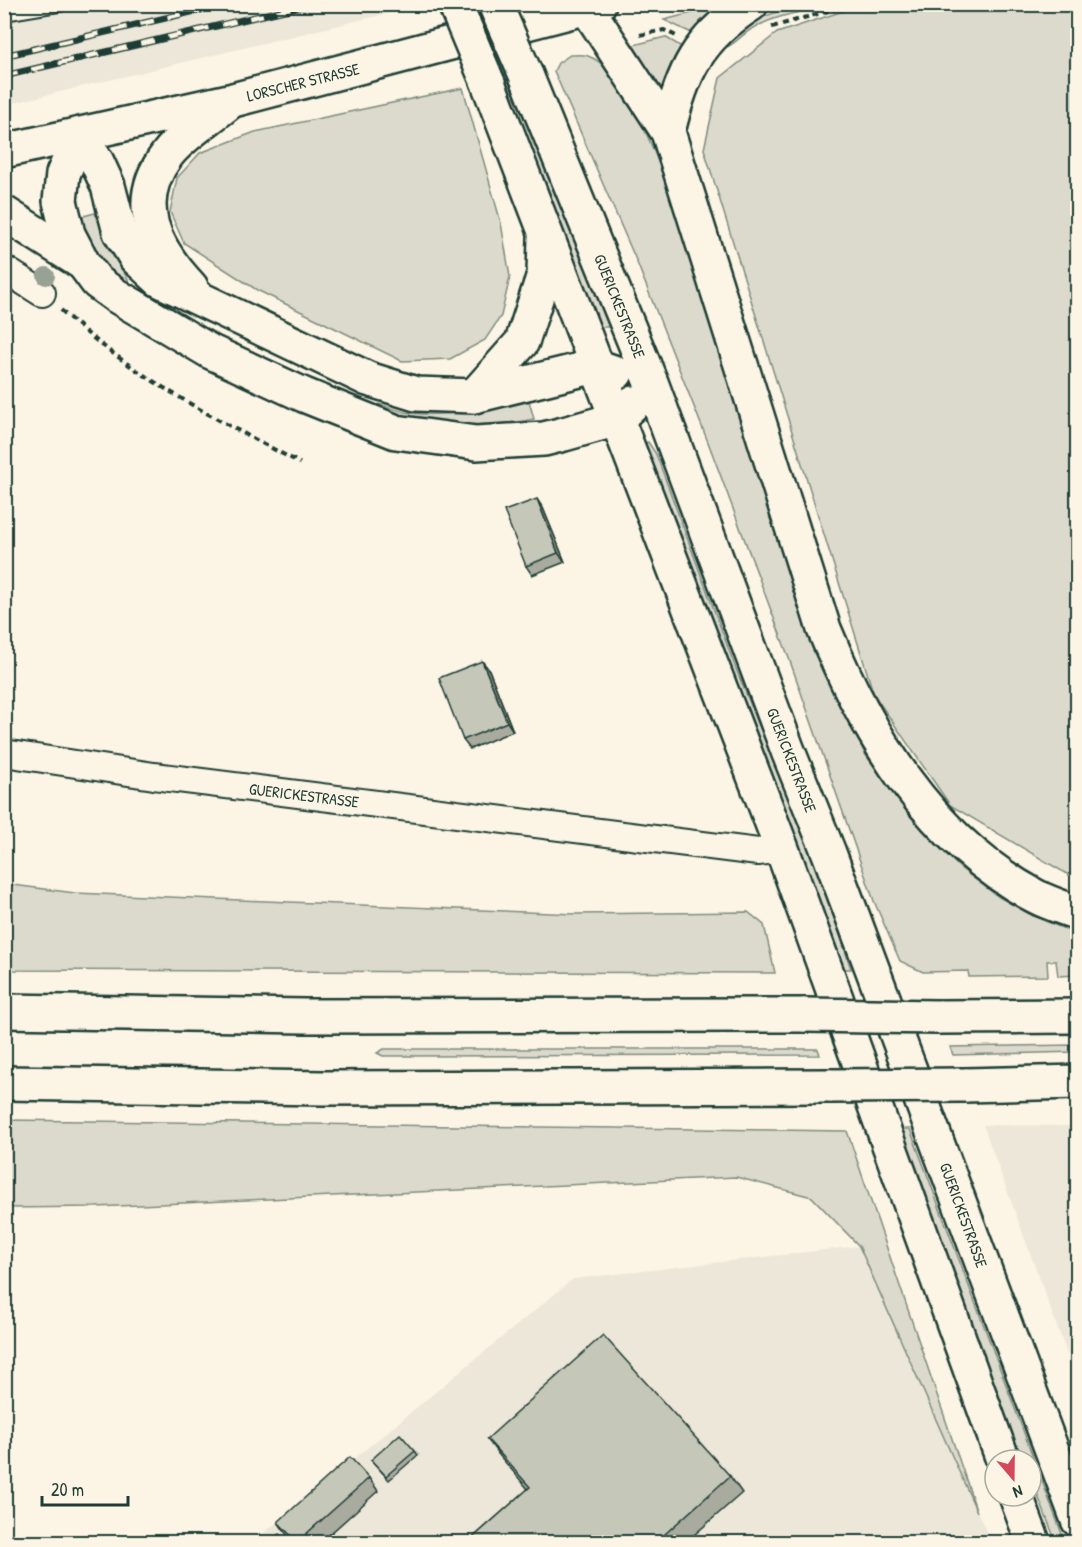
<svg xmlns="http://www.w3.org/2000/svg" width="1082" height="1547" viewBox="0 0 1082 1547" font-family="'Patrick Hand',sans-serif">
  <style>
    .built { fill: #ece7d8 }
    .green { fill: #dcdacc; stroke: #7e8c80; stroke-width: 1.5 }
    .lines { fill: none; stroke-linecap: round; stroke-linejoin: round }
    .lane-casing { stroke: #1f3d34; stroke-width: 16 }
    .street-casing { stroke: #1f3d34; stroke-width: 30 }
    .secondary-casing { stroke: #1f3d34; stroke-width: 38 }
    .highway-casing { stroke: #1f3d34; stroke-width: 38 }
    .path { stroke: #1f3d34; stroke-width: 4; stroke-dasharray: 6 4.5; stroke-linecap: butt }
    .lane { stroke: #fcf5e5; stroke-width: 12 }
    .street { stroke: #fcf5e5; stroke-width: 26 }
    .secondary { stroke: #fcf5e5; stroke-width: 33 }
    .highway { stroke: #fcf5e5; stroke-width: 33 }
    .rail-casing { stroke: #1f3d34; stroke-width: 7 }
    .rail { stroke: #fcf5e5; stroke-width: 4.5; stroke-dasharray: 14; stroke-linecap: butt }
    .secondary-bridge-casing { stroke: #1f3d34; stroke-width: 38; stroke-linecap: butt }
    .highway-bridge-casing { stroke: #1f3d34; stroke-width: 38; stroke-linecap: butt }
    .secondary-bridge { stroke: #fcf5e5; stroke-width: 33 }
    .highway-bridge { stroke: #fcf5e5; stroke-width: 33 }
    .tree { fill: #97a194 }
    .wall { fill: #a9ab9f; stroke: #1f3d34; stroke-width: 1.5 }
    .shaded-wall { fill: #8a8b82; stroke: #1f3d34; stroke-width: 1.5 }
    .building { fill: #c5c7b9; stroke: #1f3d34; stroke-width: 1.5 }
    .labels { text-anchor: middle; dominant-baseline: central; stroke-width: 5; stroke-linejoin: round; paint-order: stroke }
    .street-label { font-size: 16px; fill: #1f3d34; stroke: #fcf5e5 }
  </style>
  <rect width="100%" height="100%" fill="#fcf5e5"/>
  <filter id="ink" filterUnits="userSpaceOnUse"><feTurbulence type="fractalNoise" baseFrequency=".0167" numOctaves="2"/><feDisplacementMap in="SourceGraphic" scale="12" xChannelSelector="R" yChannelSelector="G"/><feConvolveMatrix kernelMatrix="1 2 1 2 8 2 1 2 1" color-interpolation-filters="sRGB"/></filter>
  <g filter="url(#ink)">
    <g class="built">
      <polygon points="5,4 423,5 5,105"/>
      <polygon points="983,1125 1077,1126 1077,1381"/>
      <polygon points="859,1246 991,1542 253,1542 573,1279"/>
    </g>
    <g class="green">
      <polygon points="723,5 698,36 664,20"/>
      <path d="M795,5H833C805,11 775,15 750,30C739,37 731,49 718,49L748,23Z"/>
      <polygon points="861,5 1077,5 1077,880 950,805 874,695 704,149 720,78 777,33"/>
      <polygon points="665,37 687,50 666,104 630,46"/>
      <path d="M570,55C576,55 583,54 588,56C624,69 648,138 662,171L803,620L865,754L911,817L959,867L999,897L1033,916L1077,934V975L1058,976L1056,961H1047L1048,976L969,977L968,971L923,972L900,961L874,901L790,661L708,442L636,260L554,71L558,63Z"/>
      <polygon points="513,78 610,322 608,327 600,327 596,320 501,80"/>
      <polygon points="463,88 501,223 510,277 501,316 485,340 450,359 402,361 257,290 184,243 170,212 177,178 200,153 255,132"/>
      <path d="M95,213L110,251L133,287C96,268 93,255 76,218Z"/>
      <path d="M529,401L534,419C483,430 428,424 378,410L379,404C389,407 401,412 411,413C449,418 491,408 529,401Z"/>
      <polygon points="648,442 656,454 736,669 765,740 803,821 851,969 841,969 643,444"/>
      <polygon points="5,884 75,893 575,914 748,912 764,925 775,973 5,970"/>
      <polygon points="1077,1045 1077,1052 953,1055 950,1047"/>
      <polygon points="384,1049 818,1049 820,1055 383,1056 377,1053"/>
      <polygon points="5,1120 847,1131 977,1512 859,1246 812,1197 736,1177 96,1207 5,1208"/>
      <polygon points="899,1129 910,1129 1065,1542 1056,1542 1031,1478 1031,1460 1023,1460 997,1402"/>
    </g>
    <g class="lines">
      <defs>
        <polyline id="lane" points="4,14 64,4"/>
        <g id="street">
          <polyline points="4,269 42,293"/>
          <polyline points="4,753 154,776 758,852 782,849"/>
        </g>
        <g id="secondary">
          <polyline points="526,75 652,385 788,751 829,853 1078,1520"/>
          <polyline points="488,83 782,849 1003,1460"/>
          <polyline points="80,135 63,174 60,201 68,234 83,263 97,282 115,295 211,352 304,395 396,432 476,443 544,439 564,434 617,419 634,403"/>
          <polyline points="80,135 97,162 108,186 120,232 136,258 160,280 368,379 416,394 474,396 596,366 616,373"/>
          <polyline points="4,151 233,100 599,4"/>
          <polyline points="4,213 81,262"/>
          <path d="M191,287C154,248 131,203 167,155C180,137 209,119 227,104"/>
          <polyline points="474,396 522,342 544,274 545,238"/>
          <polyline points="1016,1496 1033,1542"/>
        </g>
        <g id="highway">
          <path d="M587,8L668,132L824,629C868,736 930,840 1035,896C1048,903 1064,908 1078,913"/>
          <path d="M668,132C682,72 698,38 751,4"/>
          <polyline points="4,1011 305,1016 805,1015"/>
          <polyline points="938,1017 1078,1016"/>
          <polyline points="4,1083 323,1088 832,1086"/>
          <polyline points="965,1085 1078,1082"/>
        </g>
      </defs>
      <use href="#lane" class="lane-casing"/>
      <use href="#street" class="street-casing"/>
      <use href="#secondary" class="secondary-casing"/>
      <use href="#highway" class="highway-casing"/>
      <g class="path">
        <polyline points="772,27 853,4"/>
        <polyline points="640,35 664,30 676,36"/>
        <path d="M61,310C131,376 216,419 300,463"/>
      </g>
      <use href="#lane" class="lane"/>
      <use href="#street" class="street"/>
      <use href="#secondary" class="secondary"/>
      <use href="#highway" class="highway"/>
      <defs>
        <g id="rail">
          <polyline points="4,56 225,4"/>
          <polyline points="4,76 310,4"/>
        </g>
      </defs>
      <use href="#rail" class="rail-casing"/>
      <use href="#rail" class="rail"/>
      <defs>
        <g id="secondary-bridge">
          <polyline points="455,4 488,83"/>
          <polyline points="495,4 526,75"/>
        </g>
        <g id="highway-bridge">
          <polyline points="805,1015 938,1017"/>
          <polyline points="832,1086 965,1085"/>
        </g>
      </defs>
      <use href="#secondary-bridge" class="secondary-bridge-casing"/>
      <use href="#highway-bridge" class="highway-bridge-casing"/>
      <use href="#secondary-bridge" class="secondary-bridge"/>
      <use href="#highway-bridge" class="highway-bridge"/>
    </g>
    <circle class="tree" cx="46" cy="276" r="9"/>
    <g class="wall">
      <polygon points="543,508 565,562 532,575 526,566"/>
      <polygon points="482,661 489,670 513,731 470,749 463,740"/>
      <polygon points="487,1439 730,1476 742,1493 686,1542 468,1542 528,1489 499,1455"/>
      <polygon points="415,1451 418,1455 389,1480 371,1460"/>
      <polygon points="369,1478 378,1491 321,1542 294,1542 287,1535 278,1522"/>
    </g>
    <g class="shaded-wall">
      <polygon points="537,499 543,508 565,562 558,553"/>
      <polygon points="482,661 489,670 513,731 507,722"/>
    </g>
    <g class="building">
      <polygon points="537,499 558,553 526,566 504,511"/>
      <polygon points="482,661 507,722 463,740 439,678"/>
      <polygon points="603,1335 730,1476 656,1542 468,1542 530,1487 487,1439"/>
      <polygon points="400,1434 415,1451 386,1476 371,1460"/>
      <polygon points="350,1457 369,1478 297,1542 278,1522"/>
      <polygon points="279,1534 286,1542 269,1542"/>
    </g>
  </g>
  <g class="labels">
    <g class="street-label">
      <text transform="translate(303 82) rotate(-14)">LORSCHER STRASSE</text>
      <text transform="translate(620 306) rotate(68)">GUERICKESTRASSE</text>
      <text transform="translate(792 760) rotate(69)">GUERICKESTRASSE</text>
      <text transform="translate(304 795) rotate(7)">GUERICKESTRASSE</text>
      <text transform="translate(964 1215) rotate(70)">GUERICKESTRASSE</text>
    </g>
  </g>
  <rect width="1082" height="1547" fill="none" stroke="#fcf5e5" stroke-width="24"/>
  <rect x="12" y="12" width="1058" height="1523" fill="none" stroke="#1f3d34" stroke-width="2" filter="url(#ink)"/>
  <g transform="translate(1013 1478) rotate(160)"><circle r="28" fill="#fcf5e5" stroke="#a4ab9e" stroke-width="1.5"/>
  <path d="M0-4.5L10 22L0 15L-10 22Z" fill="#d1495b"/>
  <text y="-9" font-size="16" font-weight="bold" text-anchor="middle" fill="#1f3d34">N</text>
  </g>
  <path d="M42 1496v9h86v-9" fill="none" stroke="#1f3d34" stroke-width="3"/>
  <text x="51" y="1496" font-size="18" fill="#1f3d34" stroke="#fcf5e5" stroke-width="4.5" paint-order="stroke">20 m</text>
</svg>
